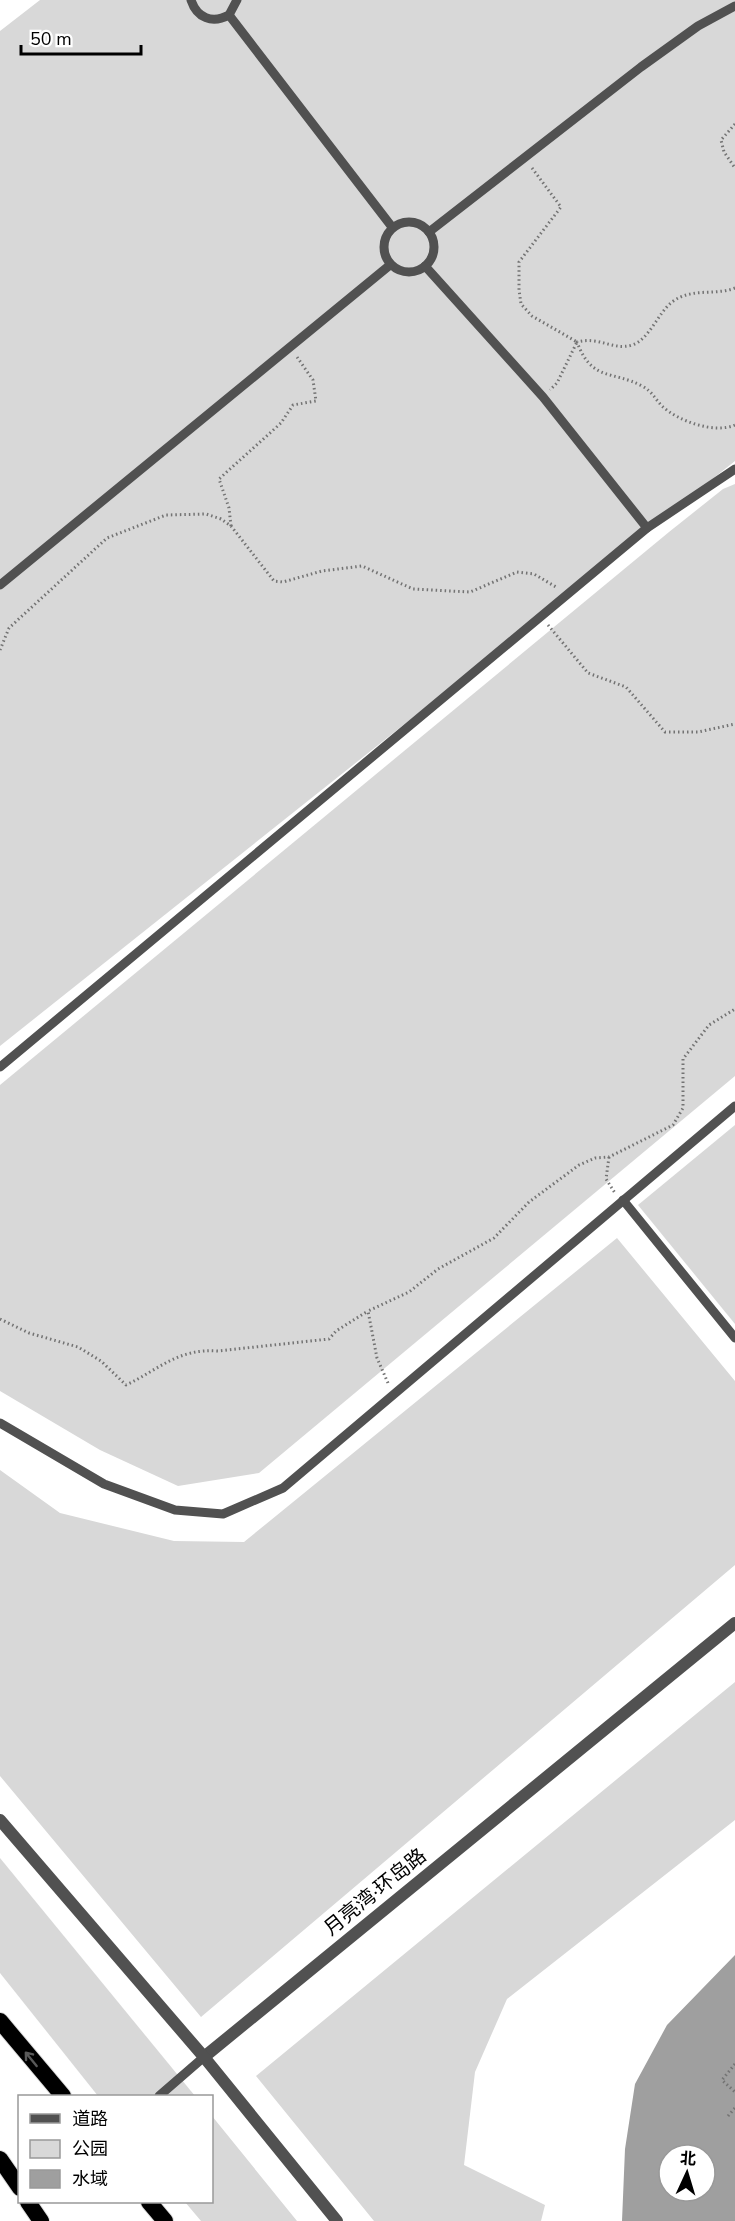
<svg xmlns="http://www.w3.org/2000/svg" width="735" height="2221" viewBox="0 0 735 2221" font-family="'Nunito Sans','Noto Sans SC',sans-serif">
  <style>
    .green { fill: #d8d8d8 }
    .water { fill: #9f9f9f; fill-rule: evenodd }
    .lines { fill: none; stroke-linecap: round; stroke-linejoin: round }
    .trunk-casing { stroke: #dbdbdb; stroke-width: 18 }
    .path { stroke: #737373; stroke-width: 3; stroke-dasharray: 1.5 3; stroke-linecap: butt }
    .service { stroke: #515151; stroke-width: 9 }
    .minor { stroke: #515151; stroke-width: 12 }
    .tertiary { stroke: #515151; stroke-width: 12 }
    .trunk { stroke: #000; stroke-width: 16 }
    .oneway { stroke: #595959 }
    .labels { text-anchor: middle; dominant-baseline: central; stroke-width: 6; stroke-linejoin: round; paint-order: stroke }
    .street-label { font-size: 20px; fill: #000; stroke: #fff }
  </style>
  <rect width="100%" height="100%" fill="#fff"/>
  <g class="green">
    <polygon points="40,0 735,0 735,461 0,1046 0,31"/>
    <polygon points="735,484 735,1076 259,1473 178,1486 100,1450 0,1391 0,1085 669,532 723,489"/>
    <polygon points="735,1125 735,1324 638,1205"/>
    <polygon points="617,1238 735,1381 735,1565 201,2017 0,1776 0,1470 60,1513 174,1541 244,1542"/>
    <polygon points="735,1682 735,1820 507,1999 475,2072 464,2165 545,2205 541,2221 374,2221 256,2076"/>
    <polygon points="0,1858 195,2096 98,2096 0,1973"/>
    <polygon points="212,2116 297,2221 201,2221 185,2202 212,2202"/>
  </g>
  <path class="water" d="M735,1955V2221H622L625,2149L635,2084L667,2025ZM669,2155H705V2191H669Z"/>
  <g class="lines">
    <defs>
      <g id="trunk">
        <polyline points="0,2021 63,2096"/>
        <polyline points="0,2159 20,2188"/>
        <polyline points="28,2202 41,2221"/>
        <polyline points="149,2202 165,2221"/>
      </g>
    </defs>
    <use href="#trunk" class="trunk-casing"/>
    <g class="path">
      <polyline points="735,124 721,140 724,152 735,168"/>
      <polyline points="532,168 561,207 519,262 519,290 521,304 532,316 577,342 557,383 550,390"/>
      <path d="M735,288C715,296 692,287 672,302C658,313 649,340 632,345C613,351 600,336 577,342C592,382 612,370 642,386C652,391 655,399 662,406C678,421 714,434 735,425"/>
      <polyline points="231,526 229,508 219,479 281,423 293,405 316,401 313,380 297,357"/>
      <polyline points="548,625 588,673 626,687 665,732 698,732 735,724"/>
      <polyline points="0,650 9,628 107,538 166,515 206,514 221,519 231,526 274,581 283,582 322,571 362,566 413,589 470,592 517,572 534,574 556,587"/>
      <polyline points="609,1157 606,1179 615,1193"/>
      <path d="M0,1319L29,1333L78,1347L101,1361L126,1385C158,1370 178,1348 218,1351L329,1339L336,1331L368,1311"/>
      <polyline points="388,1383 377,1358 368,1311 409,1292 438,1269 494,1238 529,1202 579,1165 595,1158 609,1157 673,1125 683,1108 683,1059 709,1025 735,1009"/>
      <polyline points="735,2064 722,2080 735,2092"/>
      <polyline points="728,2116 735,2108"/>
    </g>
    <g class="service">
      <path d="M191,0C197,18 212,24 229,15L237,0"/>
      <polyline points="229,15 392,227"/>
      <circle cx="409" cy="247" r="25"/>
      <polyline points="429,232 641,67 698,26 735,6"/>
      <polyline points="425,266 543,397 647,528"/>
      <polyline points="0,585 390,265"/>
      <polyline points="0,1067 647,528 735,469"/>
      <polyline points="623,1200 735,1338"/>
      <polyline points="0,1423 104,1484 175,1510 223,1514 283,1488 735,1106"/>
      <polyline points="159,2096 204,2057"/>
    </g>
    <polyline class="minor" points="204,2057 735,1623"/>
    <polyline class="tertiary" points="0,1820 204,2057 337,2221"/>
    <use href="#trunk" class="trunk"/>
  </g>
  <defs><path id="oneway-shaft" d="M-6 0H5M1.5-3L5.5 0L1.5 3" fill="none" stroke-width="1.6" stroke-linecap="round" stroke-linejoin="round" transform="scale(1.5)"/></defs>
  <use class="oneway" href="#oneway-shaft" transform="translate(31 2059) rotate(-129)"/>
  <g class="labels">
    <g class="street-label">
      <text transform="translate(375 1892) rotate(-39)">月亮湾·环岛路</text>
    </g>
  </g>
  <rect x="18" y="2095" width="195" height="108" fill="#ffffff" stroke="#999999" stroke-width="1.5"/>
  <rect x="30" y="2114" width="30" height="9" fill="#515151" stroke="#999999" stroke-width="1.5"/>
  <text x="72" y="2125" font-size="18" fill="#000000">道路</text>
  <rect x="30" y="2140" width="30" height="18" fill="#d8d8d8" stroke="#999999" stroke-width="1.5"/>
  <text x="72" y="2155" font-size="18" fill="#000000">公园</text>
  <rect x="30" y="2170" width="30" height="18" fill="#9f9f9f" stroke="#999999" stroke-width="1.5"/>
  <text x="72" y="2185" font-size="18" fill="#000000">水域</text>
  <g transform="translate(687 2173) rotate(4)"><circle r="28" fill="#ffffff" stroke="#999999" stroke-width="1.5"/>
  <path d="M0-4.5L10 22L0 15L-10 22Z" fill="#000000"/>
  <text y="-9" font-size="16" font-weight="bold" text-anchor="middle" fill="#000000">北</text>
  </g>
  <path d="M21 45v9h120v-9" fill="none" stroke="#000000" stroke-width="3"/>
  <text x="30" y="45" font-size="18" fill="#000000" stroke="#ffffff" stroke-width="4.5" paint-order="stroke">50 m</text>
</svg>
